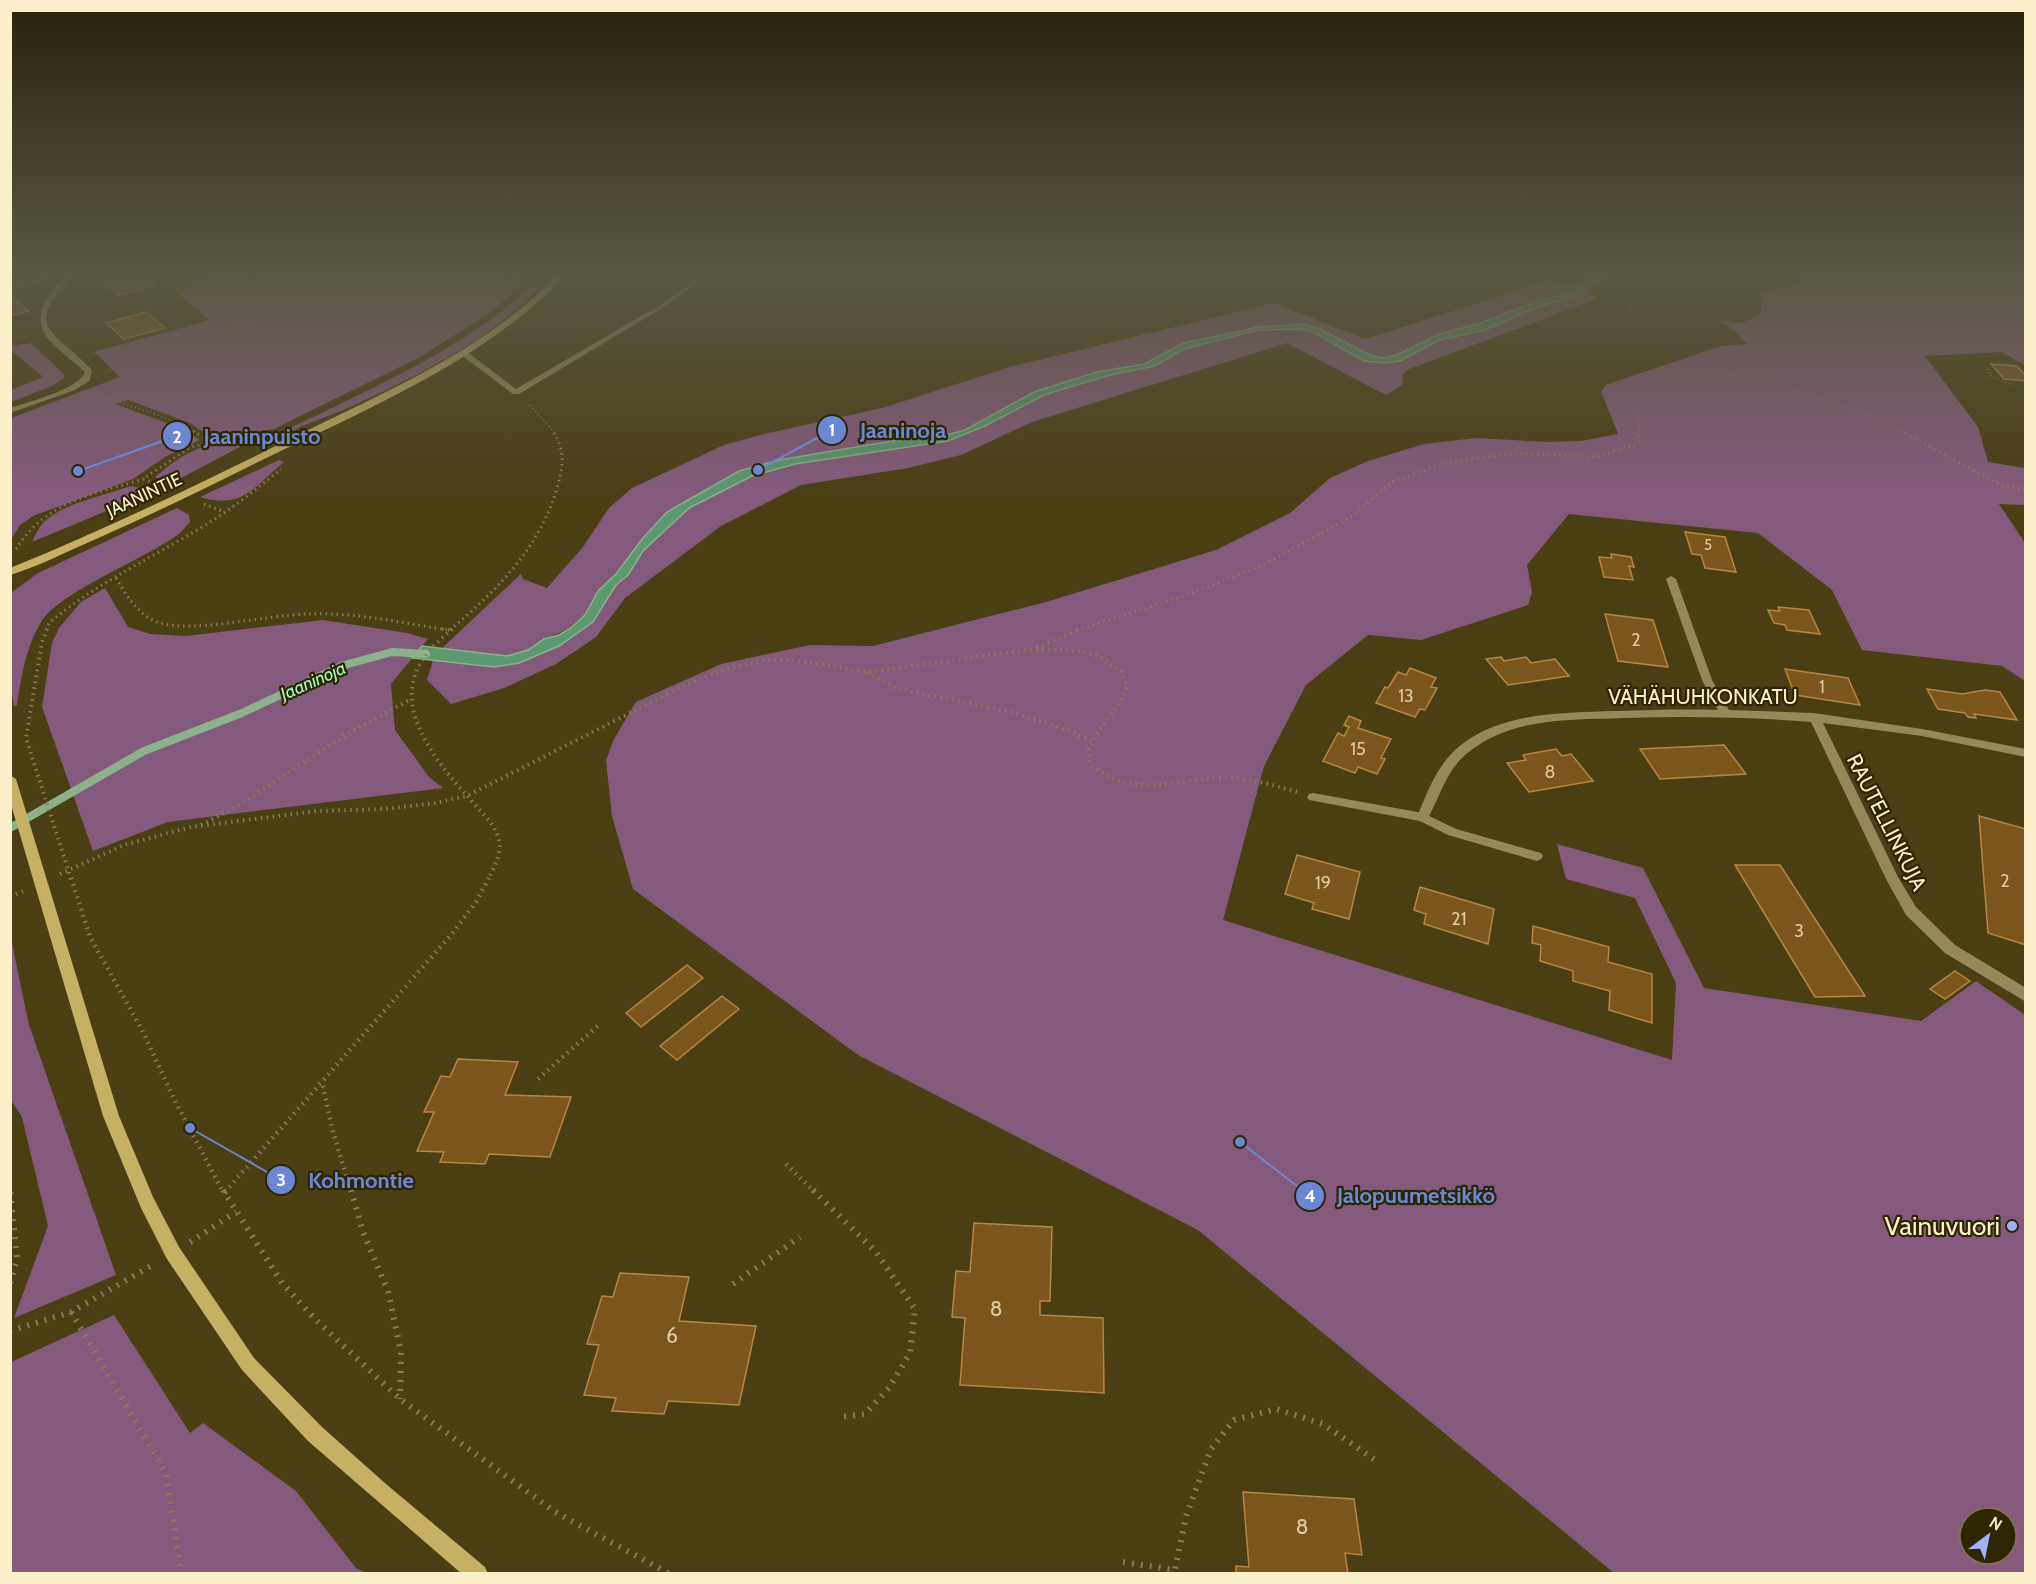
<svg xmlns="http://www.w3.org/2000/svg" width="2036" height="1584" viewBox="0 0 2036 1584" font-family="Cabin,sans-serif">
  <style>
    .green { fill: #845a7c; fill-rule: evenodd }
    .water { fill: #5c9870; stroke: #8cb28b; stroke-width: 1.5 }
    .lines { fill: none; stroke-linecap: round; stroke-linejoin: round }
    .stream { stroke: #8cb28b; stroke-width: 8 }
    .building { fill: #7b561c; stroke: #b68642; stroke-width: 1.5 }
    .path-far4 { stroke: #887c52; stroke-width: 2; stroke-dasharray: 1 3; stroke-linecap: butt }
    .path-far3 { stroke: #887c52; stroke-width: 3; stroke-dasharray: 1.5 4; stroke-linecap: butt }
    .path-far2 { stroke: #887c52; stroke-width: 4; stroke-dasharray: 1.5 4.5; stroke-linecap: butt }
    .path-far1 { stroke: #887c52; stroke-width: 4.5; stroke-dasharray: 1.5 5; stroke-linecap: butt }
    .path { stroke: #887c52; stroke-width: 6; stroke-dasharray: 2 7; stroke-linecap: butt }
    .lane { fill: #968859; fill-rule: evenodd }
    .street { fill: #968859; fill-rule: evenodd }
    .secondary { fill: #c6b063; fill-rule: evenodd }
    .poi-dot { fill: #a1b2fd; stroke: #2e2503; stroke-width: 2 }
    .labels { text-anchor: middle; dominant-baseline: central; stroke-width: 4.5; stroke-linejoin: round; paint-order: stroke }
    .far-number-label { font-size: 15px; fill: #dbca9e }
    .far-street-label { font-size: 18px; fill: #fbf0c9; stroke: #2e2503 }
    .number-label { font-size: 18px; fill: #dbca9e }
    .far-water-label { font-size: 18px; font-style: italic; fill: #a4fbc0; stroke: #2e2503 }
    .street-label { font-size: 21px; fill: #fbf0c9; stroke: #2e2503 }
    .near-number-label { font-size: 21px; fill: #dbca9e }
    .near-poi-label { font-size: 26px; fill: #fbf0c9; stroke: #2e2503; text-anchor: end }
    .leader { fill: none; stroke: #6b87d3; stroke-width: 2 }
    .callout-dot { fill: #6b87d3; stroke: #2e2503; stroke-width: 2 }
    .mark-label { font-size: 18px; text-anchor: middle; font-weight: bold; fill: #fff }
    .callout-label { font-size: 22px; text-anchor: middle; font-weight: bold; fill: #6b87d3; stroke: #2e2503; stroke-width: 4.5; stroke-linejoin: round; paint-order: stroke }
  </style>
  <rect width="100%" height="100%" fill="#4a3e13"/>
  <g class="green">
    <polygon points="203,274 529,274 496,309 418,358 274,429 212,438 190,423 128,400 115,404 181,428 200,440 165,457 133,479 33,516 20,525 11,540 11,418 120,377 94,352 210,320 179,295"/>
    <path d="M1786,274H2025V365L2001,352L1925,356L1978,427L1988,462L2025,468V505L1999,504L2025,543V681L2002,666L1862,650L1832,590L1758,533L1569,514L1527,565L1532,592L1528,605L1421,640L1368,635L1306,685L1264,766L1223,920L1672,1060L1676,983L1635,898L1566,879L1557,844L1643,868L1704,988L1921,1021L1976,981L2025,1015V1573H1614L1198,1230L858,1055L633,889L612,816L606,761L613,741L636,702L721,664L810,645L873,646L1046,602L1216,550L1290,513L1330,478L1368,461L1424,444L1476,438L1546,442L1581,441L1618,434L1601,391L1606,385L1721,346L1747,344L1735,331L1718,320L1744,323L1761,313V293L1802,283ZM1970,1518H2006V1554H1970Z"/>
    <polygon points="1547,281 1574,286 1571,292 1522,307 1478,324 1439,334 1399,354 1385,358 1372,356 1318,328 1285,324 1258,327 1184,343 1144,364 1077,378 1034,392 965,430 943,436 898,440 779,460 739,471 667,512 643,538 616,574 598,591 585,615 571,628 544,639 528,650 507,656 441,649 521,574 523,579 547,588 583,547 609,508 632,488 724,445 764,434 882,408 1010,367 1274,303 1365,339"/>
    <path d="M533,285H542C490,341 416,376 348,408C329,416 310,422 292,431L288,429C374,387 462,350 533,285Z"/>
    <polygon points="1585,289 1597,299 1409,369 1403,374 1402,385 1386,395 1287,343 1032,422 961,455 908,468 801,485 721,526 625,598 596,637 556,664 504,688 451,704 427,680 433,660 495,667 519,663 593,622 616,585 628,575 643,551 667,528 689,508 752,476 795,464 948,441 985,426 1044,395 1110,375 1141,370 1164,362 1184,349 1258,330 1301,329 1313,332 1364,361 1385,363 1439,340 1485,330 1536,308 1580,294"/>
    <polygon points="31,343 63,374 64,378 52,386 11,402 11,390 43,377 11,350 11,346"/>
    <path d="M247,436H260L170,484L155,477C187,449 206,444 247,436Z"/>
    <path d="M279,460L284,462C254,487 242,510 200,497Z"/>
    <path d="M131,486L154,491L32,542C35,535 39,527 44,522C63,503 106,495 131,486Z"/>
    <path d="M177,508L189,515L190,522L180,533C146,559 62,590 41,622C26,647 21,677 17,705L14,706L10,682L11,593L38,573Z"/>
    <polygon points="105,588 128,627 150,634 186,636 323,620 407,633 428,639 391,684 395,730 429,777 443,788 168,822 93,851 42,707 52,643 59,628 81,602"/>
    <polygon points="10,934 29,1025 116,1275 14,1318 48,1226 22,1117 11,1100"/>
    <polygon points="114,1315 190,1433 203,1423 296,1491 356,1568 366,1573 11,1573 11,1362"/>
  </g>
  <polygon class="water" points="1594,274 1610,274 1580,294 1536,308 1485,330 1439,340 1400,361 1385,363 1364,361 1313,332 1301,329 1258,330 1184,349 1155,366 1110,375 1044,395 985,426 948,441 795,464 752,476 689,508 643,551 628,575 616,585 593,622 559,646 519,663 494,667 412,658 422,646 507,656 528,650 544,639 559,635 571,628 585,615 598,591 616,574 643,538 667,512 739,471 779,460 898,440 943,436 965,430 1034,392 1097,372 1144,364 1184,343 1258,327 1303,324 1318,328 1372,356 1385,358 1399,354 1439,334 1478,324 1522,307 1571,292 1574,286"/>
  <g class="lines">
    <polyline class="stream" points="10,828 144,751 242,713 341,666 392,652 426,654"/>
  </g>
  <g class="building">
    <polygon points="10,274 43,274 49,279 10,289"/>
    <polygon points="128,274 142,274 157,285 119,295 101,281"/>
    <polygon points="10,295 24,307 29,311 10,316"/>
    <polygon points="146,312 165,328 124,339 106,323"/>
    <polygon points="1991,364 2017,366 2026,376 2026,381 2004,379"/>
    <polygon points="1685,532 1725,537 1736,572 1705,568 1701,555 1692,554"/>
    <polygon points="1611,554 1631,557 1634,567 1629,566 1633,580 1604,577 1599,557 1612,558"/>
    <polygon points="1778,607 1809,610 1820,634 1787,630 1785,625 1774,623 1768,610 1780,611"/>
    <polygon points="1605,614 1653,620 1668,667 1618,661"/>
    <polygon points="1501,657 1504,661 1526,657 1531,663 1555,659 1569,676 1508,685 1486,659"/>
    <polygon points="1410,668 1436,678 1431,687 1437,688 1425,710 1420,709 1415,717 1376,703 1385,687 1388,688 1398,672 1406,675"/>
    <polygon points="1785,669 1848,678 1860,705 1795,695"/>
    <polygon points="1927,689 1962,694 1985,690 2000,692 2017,720 1974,714 1976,718 1968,717 1965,713 1938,709"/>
    <polygon points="1349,716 1361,721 1358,728 1391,739 1381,758 1385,759 1377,774 1358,767 1355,773 1323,761 1338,733 1344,736 1349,727 1344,725"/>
    <polygon points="1724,745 1746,774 1660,779 1640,749"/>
    <polygon points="1556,749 1562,756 1571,754 1593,781 1529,792 1507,763 1526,760 1523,755"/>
    <polygon points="1979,816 2026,829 2026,945 1988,933"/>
    <polygon points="1297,855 1360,872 1349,919 1312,909 1314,903 1285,894"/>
    <polygon points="1735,865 1780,865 1865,996 1815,997"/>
    <polygon points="1420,887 1494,909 1488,944 1424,924 1426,914 1414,910"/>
    <polygon points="1533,926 1609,947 1608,962 1652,974 1652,1023 1609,1010 1610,991 1573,981 1573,971 1540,961 1541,945 1532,943"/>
    <polygon points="687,965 703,978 641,1027 626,1013"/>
    <polygon points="1955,971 1970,981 1945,999 1930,989"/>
    <polygon points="722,996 739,1009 677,1060 660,1046"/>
    <polygon points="458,1059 518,1062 505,1095 571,1097 550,1157 489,1154 485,1164 440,1162 444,1152 417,1151 434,1112 424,1112 441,1076 450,1077"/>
    <polygon points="974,1223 1052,1227 1050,1301 1040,1301 1040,1315 1103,1318 1104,1393 960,1385 965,1318 952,1317 956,1271 970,1272"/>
    <polygon points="620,1273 689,1277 679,1321 756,1326 739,1405 668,1401 664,1414 612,1411 616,1398 584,1395 599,1345 587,1344 602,1296 613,1297"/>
    <polygon points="1243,1492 1354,1499 1362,1555 1345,1553 1348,1574 1236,1574 1236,1566 1249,1567"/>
  </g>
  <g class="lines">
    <g class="path-far4">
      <polyline points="1545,274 1629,304 1632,312"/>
      <polyline points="10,340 30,336"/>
      <polyline points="1988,369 1989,375 2013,385"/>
      <polyline points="106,372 218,336 248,323 274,300 331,279 355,274"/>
      <polyline points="93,394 153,413 196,432"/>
      <polyline points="530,405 554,432"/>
      <polyline points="265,432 268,432"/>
      <polyline points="1639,432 1640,419 1625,396 1646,385 1697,368 1761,379 1872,416 1903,432"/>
    </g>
    <g class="path-far3">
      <polyline points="193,431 210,441"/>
      <polyline points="1900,431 2002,485 2026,490"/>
      <polyline points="160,485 143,479 189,448 218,439 268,432"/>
      <polyline points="204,504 222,511"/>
      <path d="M16,549C46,501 93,495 143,479"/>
      <path d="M116,578C127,596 139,617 160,623C194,633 268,615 307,614C355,612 402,623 449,630"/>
      <path d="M46,630L49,623C93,586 143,562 192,533C224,515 253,492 281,469"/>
      <path d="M450,630C497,590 539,549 557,488C563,466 566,451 553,431"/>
      <polyline points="1077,630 1184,596 1265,564 1351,517 1392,482 1449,462 1515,453 1596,457 1639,443 1640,431"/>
    </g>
    <g class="path-far2">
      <polyline points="47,629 42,642 26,738 71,879"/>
      <polyline points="442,629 449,630"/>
      <path d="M452,629C438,642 421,656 415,675C400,719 440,765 467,796C478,809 495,823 499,840C502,853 494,868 488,879"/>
      <polyline points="1037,648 1080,629"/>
      <polyline points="867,673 895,688 1011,712 1070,731 1091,741"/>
      <polyline points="201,825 236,807 344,736 411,699"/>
      <path d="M60,874L124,845L191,827L317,811L385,809L435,803L467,796L685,685L725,669L767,660H792L869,672L1034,649L1081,651L1100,657L1121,671L1127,686L1121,702L1097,734L1089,749L1090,764C1135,801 1173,778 1224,778C1250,778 1273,785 1297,792"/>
    </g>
    <g class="path-far1">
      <polyline points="71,878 90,937 142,1030 176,1103 223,1192"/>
      <polyline points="10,897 23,891"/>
      <polyline points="538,1079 601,1023"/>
      <polyline points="323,1086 333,1132 351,1192"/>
      <polyline points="786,1164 815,1192"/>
      <polyline points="10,1188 10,1192"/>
      <polyline points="225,1192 451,935 476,902 489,878"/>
    </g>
    <g class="path">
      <polyline points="223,1190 282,1283 315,1319 400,1399 555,1512 670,1574"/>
      <polyline points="351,1190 363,1232 388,1291 401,1352 400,1399"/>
      <polyline points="813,1190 876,1252 915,1309 910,1353 889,1388 865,1414 841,1417"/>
      <polyline points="224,1193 226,1190"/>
      <polyline points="190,1242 236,1212"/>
      <polyline points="10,1283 17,1259 10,1190"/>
      <polyline points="733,1284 800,1237"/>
      <polyline points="71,1312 166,1473 181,1574"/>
      <polyline points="10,1331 71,1312 156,1263"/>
      <polyline points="1123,1562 1175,1570 1186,1516 1211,1449 1234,1420 1276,1409 1323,1424 1375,1460"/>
    </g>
    <g class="lane">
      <polygon points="703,274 710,274 664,307 519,394 513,394 460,354 467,352 516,389 660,305"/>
      <polygon points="1313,793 1423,813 1456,829 1541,853 1543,856 1541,859 1537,861 1448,835 1420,821 1309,800 1307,797 1309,794"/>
    </g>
    <g class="street">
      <path d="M68,274H75C21,328 53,329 92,370L90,380L75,390L10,413V408C28,402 79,389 85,372C74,361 61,353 50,341C29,318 48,291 68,274Z"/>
      <path d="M1671,576L1676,579L1712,680L1729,710L1814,713L1922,729L2026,749V757L1922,736L1823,723L1898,877L1916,907L1955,945L2026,988V1002L1945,953L1906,915L1886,879L1811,722C1748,717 1686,716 1624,718C1572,720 1513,717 1470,751C1446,769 1441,795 1427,820H1419L1417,817C1426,795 1435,771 1452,753C1494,711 1562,713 1617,711C1651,710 1684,709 1718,710L1702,680L1666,579Z"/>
    </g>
    <g class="secondary">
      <path d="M559,274H566C486,363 348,417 242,470C188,497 133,523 78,547C56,557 33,568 10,575V568C109,528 203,482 298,435C367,401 438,370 501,324C522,309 541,292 559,274Z"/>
      <polygon points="10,775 16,779 119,1116 153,1197 179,1247 254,1358 322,1427 386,1484 485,1567 488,1574 462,1574 308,1441 242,1370 167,1259 141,1208 103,1116 10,801"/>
    </g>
  </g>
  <linearGradient id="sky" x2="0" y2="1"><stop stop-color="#29220a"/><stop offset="0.55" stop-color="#5a5844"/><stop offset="1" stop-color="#5a5844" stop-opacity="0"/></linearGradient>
  <rect width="2036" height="496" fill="url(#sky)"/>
  <circle class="poi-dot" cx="2012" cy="1226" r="6"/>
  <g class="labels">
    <g class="far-number-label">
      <text x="1708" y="545">5</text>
    </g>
    <g class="far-street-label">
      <text transform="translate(144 495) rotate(-25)">JAANINTIE</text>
    </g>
    <g class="number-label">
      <text x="1636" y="640">2</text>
      <text x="1822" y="687">1</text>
      <text x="1406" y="696">13</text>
      <text x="1358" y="749">15</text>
      <text x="1550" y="772">8</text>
      <text x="2005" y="881">2</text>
      <text x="1323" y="883">19</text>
      <text x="1459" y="919">21</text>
      <text x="1799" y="931">3</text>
    </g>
    <g class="far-water-label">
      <text transform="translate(313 681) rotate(-24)">Jaaninoja</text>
    </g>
    <g class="street-label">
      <text x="1703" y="696">VÄHÄHUHKONKATU</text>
      <text transform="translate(1887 822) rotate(63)">RAUTELLINKUJA</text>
    </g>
    <g class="near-number-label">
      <text x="996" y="1308">8</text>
      <text x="672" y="1335">6</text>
      <text x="1302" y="1526">8</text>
    </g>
    <g class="near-poi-label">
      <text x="2000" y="1226">Vainuvuori</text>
    </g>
  </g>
  <path class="leader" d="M758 470L832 430M78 471L177 436M190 1128L281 1180M1240 1142L1310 1196"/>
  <g class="callout-dot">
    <circle cx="758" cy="470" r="6"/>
    <circle cx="78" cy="471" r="6"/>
    <circle cx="190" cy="1128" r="6"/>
    <circle cx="1240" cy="1142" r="6"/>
    <circle cx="832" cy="430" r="15"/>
    <circle cx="177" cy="436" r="15"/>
    <circle cx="281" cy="1180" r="15"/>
    <circle cx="1310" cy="1196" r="15"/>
  </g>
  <g class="mark-label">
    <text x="832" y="436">1</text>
    <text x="177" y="443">2</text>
    <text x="281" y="1186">3</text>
    <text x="1310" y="1202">4</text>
  </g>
  <g class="callout-label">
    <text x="903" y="438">Jaaninoja</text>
    <text x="262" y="444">Jaaninpuisto</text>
    <text x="361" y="1188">Kohmontie</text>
    <text x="1416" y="1203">Jalopuumetsikkö</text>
  </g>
  <rect width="2036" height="1584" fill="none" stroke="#fbf0c9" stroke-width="24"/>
  <g transform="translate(1988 1536) rotate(32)"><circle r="28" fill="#2e2503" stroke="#807652" stroke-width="1.5"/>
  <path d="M0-4.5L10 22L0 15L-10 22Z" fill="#a1b2fd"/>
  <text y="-9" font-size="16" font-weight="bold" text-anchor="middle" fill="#fbf0c9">N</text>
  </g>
</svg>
